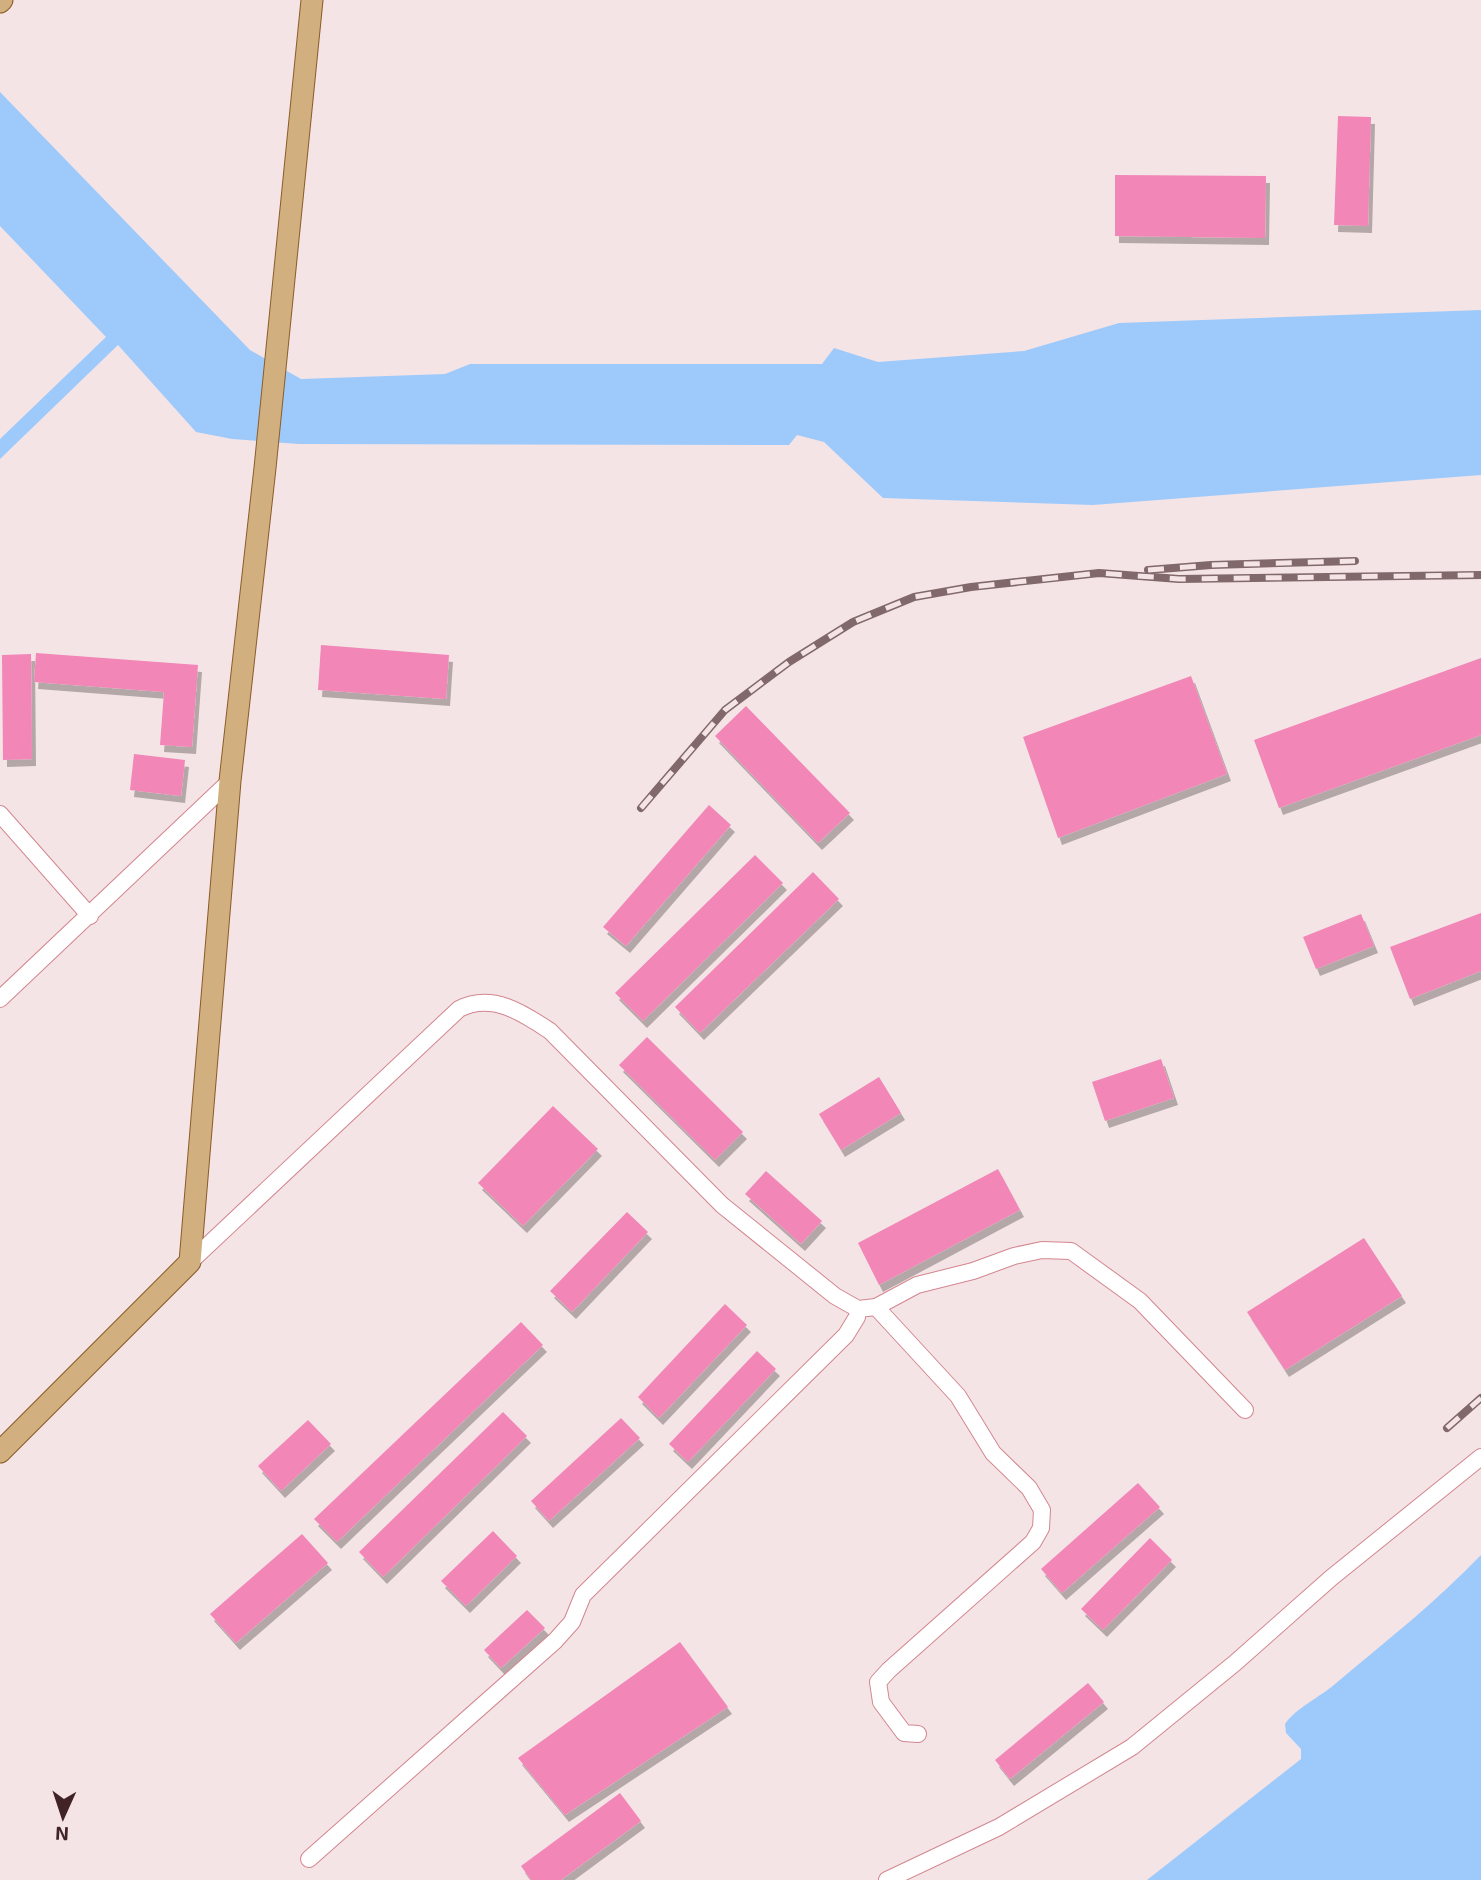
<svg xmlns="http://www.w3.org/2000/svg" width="1481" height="1880" viewBox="0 0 1481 1880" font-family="'Exo 2',sans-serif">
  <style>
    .water { fill: #9ecafb }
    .building { fill: #f186b7; filter: url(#shadow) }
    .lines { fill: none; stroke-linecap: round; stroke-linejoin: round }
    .minor-casing { stroke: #d2868f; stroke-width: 18 }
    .major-casing { stroke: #8a5c28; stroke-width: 23 }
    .minor { stroke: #fff; stroke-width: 16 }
    .major { stroke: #d1af7f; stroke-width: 21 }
    .rail-casing { stroke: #81686a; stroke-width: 8 }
    .rail { stroke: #f5e4e5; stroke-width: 5; stroke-dasharray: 16; stroke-linecap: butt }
  </style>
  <defs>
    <filter id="shadow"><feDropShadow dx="4" dy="7" stdDeviation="0" flood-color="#0004"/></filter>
  </defs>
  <rect width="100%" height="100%" fill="#f5e4e5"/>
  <g class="water">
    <polygon points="0,92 250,350 301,379 445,374 470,364 822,364 834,348 878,362 1024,351 1119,323 1481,310 1481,475 1093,505 883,498 824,442 797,435 789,445 299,444 232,439 196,432 118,345 0,459 0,439 106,337 0,226"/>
    <path d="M1481,1555V1880H1147L1301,1759V1749L1286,1733L1285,1724C1296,1708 1320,1697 1335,1684C1385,1642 1436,1602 1481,1555Z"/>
  </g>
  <g class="building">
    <polygon points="1338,116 1371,117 1368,226 1334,225"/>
    <polygon points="1115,175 1266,176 1265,238 1115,236"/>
    <polygon points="321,645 449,655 446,699 318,690"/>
    <polygon points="36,653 198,665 192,747 160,745 164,692 34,682"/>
    <polygon points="31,654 32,759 3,760 2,655"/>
    <polygon points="1481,658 1481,735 1279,808 1254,740"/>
    <polygon points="1191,676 1227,774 1058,838 1023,737"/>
    <polygon points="746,706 850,813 818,843 715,736"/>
    <polygon points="134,754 185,760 181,796 130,790"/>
    <polygon points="709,805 731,825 626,946 603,927"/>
    <polygon points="755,855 783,883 643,1021 615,993"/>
    <polygon points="813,872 839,899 700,1033 675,1007"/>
    <polygon points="1481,913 1481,971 1410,999 1390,947"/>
    <polygon points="1361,914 1374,946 1316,969 1303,937"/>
    <polygon points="647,1037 743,1132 715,1160 619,1065"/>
    <polygon points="1161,1059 1174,1098 1105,1121 1092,1082"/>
    <polygon points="879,1077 901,1113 841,1150 819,1114"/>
    <polygon points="553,1106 598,1149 523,1226 478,1183"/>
    <polygon points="998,1169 1020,1210 879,1285 858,1243"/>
    <polygon points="766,1171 822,1221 801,1244 745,1194"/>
    <polygon points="627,1212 648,1232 572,1312 550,1291"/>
    <polygon points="1364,1238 1402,1296 1285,1370 1247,1312"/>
    <polygon points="725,1304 747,1325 659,1418 638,1397"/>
    <polygon points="521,1322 543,1345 337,1542 314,1519"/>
    <polygon points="757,1351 776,1369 688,1462 669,1444"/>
    <polygon points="503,1412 527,1436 383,1577 359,1552"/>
    <polygon points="621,1418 640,1438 549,1521 531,1501"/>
    <polygon points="308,1420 331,1444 281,1491 258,1466"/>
    <polygon points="1138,1483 1160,1507 1062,1593 1041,1569"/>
    <polygon points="493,1531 517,1556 466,1606 441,1581"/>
    <polygon points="302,1534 328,1563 236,1643 210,1614"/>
    <polygon points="1150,1538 1172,1560 1103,1630 1081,1609"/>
    <polygon points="527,1610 545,1628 501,1668 484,1650"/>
    <polygon points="680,1642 728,1707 565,1815 518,1758"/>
    <polygon points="1088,1683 1104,1702 1010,1779 995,1760"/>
    <polygon points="620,1793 641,1821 561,1880 531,1880 521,1866"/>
  </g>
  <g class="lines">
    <defs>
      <g id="minor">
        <polyline points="0,814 90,916"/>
        <polyline points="0,999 230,781"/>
        <path d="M190,1262L459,1009C492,992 523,1013 550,1031L722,1205L835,1296L858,1309L876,1307L917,1285L973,1271L1014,1256L1042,1250L1071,1251L1140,1301L1245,1410"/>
        <polyline points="876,1307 958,1396 993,1453 1029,1488 1042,1510 1041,1528 1033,1542 889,1670 878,1682 881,1702 904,1733 918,1734"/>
        <polyline points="309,1859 555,1641 572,1622 583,1595 846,1335 857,1317 858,1309"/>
        <polyline points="887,1880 999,1827 1132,1747 1235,1663 1331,1578 1481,1457"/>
      </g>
      <g id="major">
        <polyline points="0,2 2,0"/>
        <polyline points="0,1452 190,1262 230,781 265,468 312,0"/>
      </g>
    </defs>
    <use href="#minor" class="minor-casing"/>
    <use href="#major" class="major-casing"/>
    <use href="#minor" class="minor"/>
    <use href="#major" class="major"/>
    <defs>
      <g id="rail">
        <polyline points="1148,570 1211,565 1355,561"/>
        <polyline points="641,808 725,710 789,662 853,622 914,597 971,587 1099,573 1179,579 1481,575"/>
        <polyline points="1447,1428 1481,1398"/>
      </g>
    </defs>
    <use href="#rail" class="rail-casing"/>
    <use href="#rail" class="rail"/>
  </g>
  <g transform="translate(63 1817) rotate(183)" stroke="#f5e4e5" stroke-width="5" paint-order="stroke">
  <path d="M0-5L12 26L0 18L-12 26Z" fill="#412326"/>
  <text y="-10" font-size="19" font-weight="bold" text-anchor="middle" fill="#412326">N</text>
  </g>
</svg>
